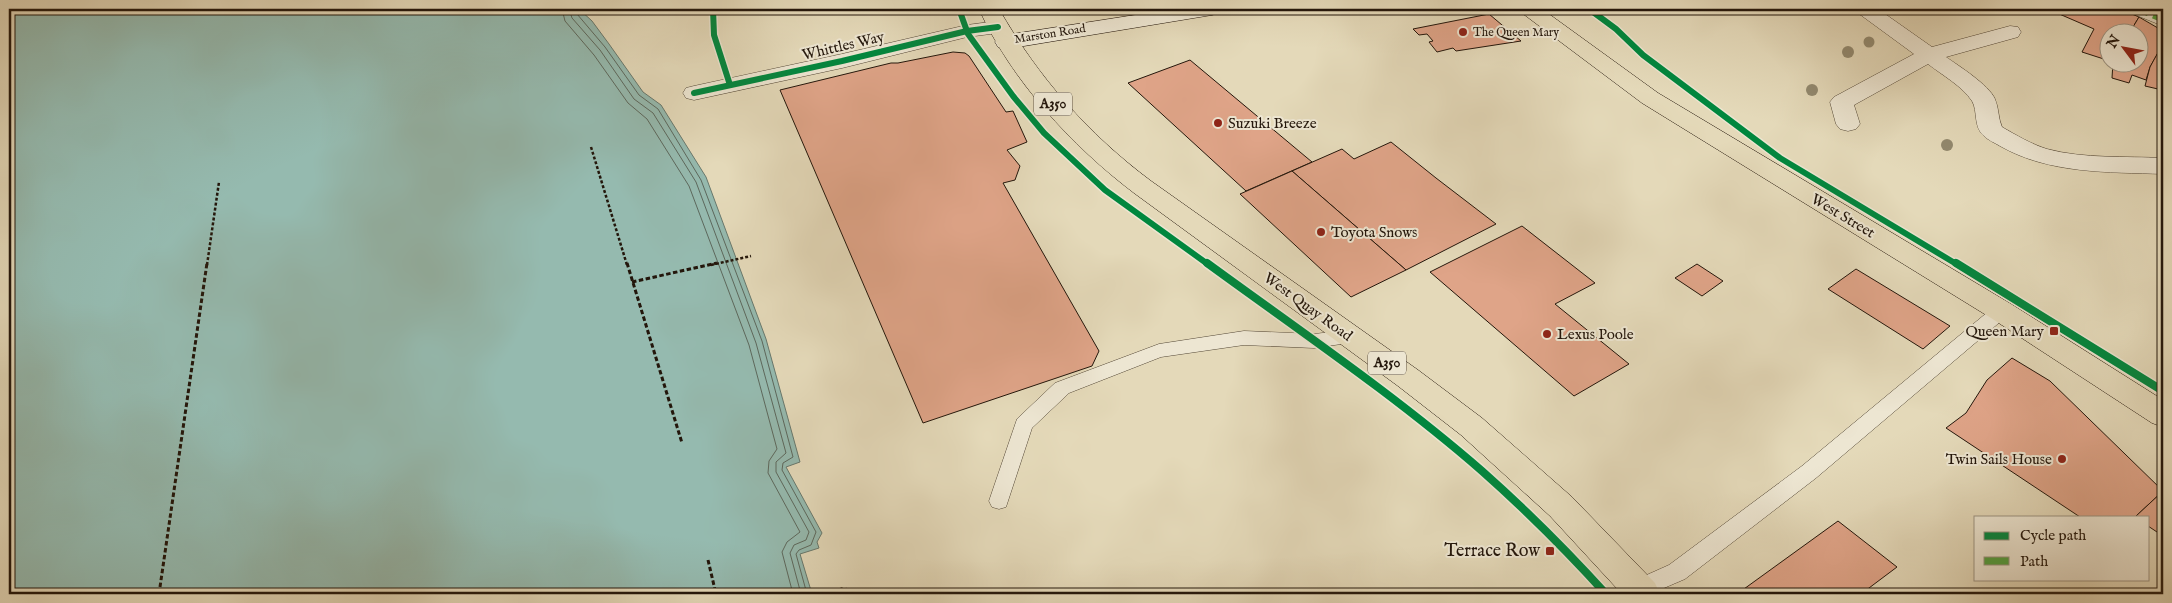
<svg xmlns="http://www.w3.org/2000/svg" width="2172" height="603" viewBox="0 0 2172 603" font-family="'IM FELL English',serif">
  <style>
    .water { fill: #95baaf; stroke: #67786d }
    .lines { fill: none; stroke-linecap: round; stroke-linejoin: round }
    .shore { stroke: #5c685d; stroke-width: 1 }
    .building { fill: #dfa488; stroke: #23160b }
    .lane-casing { stroke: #534736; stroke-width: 1 }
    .street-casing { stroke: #534736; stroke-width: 1 }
    .secondary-casing { stroke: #23160b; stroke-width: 1 }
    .highway-casing { stroke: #23160b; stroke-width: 1 }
    .path-far1 { stroke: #23160b; stroke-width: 2.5; stroke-dasharray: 3 2; stroke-linecap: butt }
    .path { stroke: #23160b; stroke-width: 3; stroke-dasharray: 4.5 2.5; stroke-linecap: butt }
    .lane { fill: #ede6d2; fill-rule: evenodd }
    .street { fill: #ede6d2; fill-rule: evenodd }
    .secondary { fill: #ede6d2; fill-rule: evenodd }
    .highway { fill: #e4d9b9; fill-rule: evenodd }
    .quiet { stroke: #50a13e; stroke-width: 5.5; stroke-dasharray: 11 5.5; stroke-linecap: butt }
    .cycleway-far1-casing { stroke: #ede6d2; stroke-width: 9 }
    .cycleway-casing { stroke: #ede6d2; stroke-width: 11 }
    .cycleway-far1 { stroke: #00873e; stroke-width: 6 }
    .cycleway { stroke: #00873e; stroke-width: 8 }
    .tree { fill: #92896f }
    .poi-dot { fill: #8f2418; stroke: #ede6d2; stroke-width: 2 }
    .labels { text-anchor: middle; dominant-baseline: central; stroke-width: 4; stroke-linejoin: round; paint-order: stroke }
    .far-poi-label { font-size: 12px; fill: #23160b; stroke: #ede6d2; text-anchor: start }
    .far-street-label { font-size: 12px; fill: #23160b; stroke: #ede6d2 }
    .shield { fill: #ede6d2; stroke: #605447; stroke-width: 1 }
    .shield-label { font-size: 14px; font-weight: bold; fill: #23160b }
    .street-label { font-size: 15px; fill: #23160b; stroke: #ede6d2 }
    .poi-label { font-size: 15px; fill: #23160b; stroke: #ede6d2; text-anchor: start }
    .near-poi-label { font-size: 18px; fill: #23160b; stroke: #ede6d2; text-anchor: end }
  </style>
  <rect width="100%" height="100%" fill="#e4d9b9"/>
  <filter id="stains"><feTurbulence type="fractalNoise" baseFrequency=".004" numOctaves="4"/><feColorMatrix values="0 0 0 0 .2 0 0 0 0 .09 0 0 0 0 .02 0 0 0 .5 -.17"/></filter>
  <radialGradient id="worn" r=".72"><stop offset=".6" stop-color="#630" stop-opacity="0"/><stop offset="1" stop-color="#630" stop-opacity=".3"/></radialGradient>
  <polygon class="water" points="9,9 579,9 592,21 609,44 643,92 661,105 706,177 766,339 800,462 786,467 822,533 817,542 819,548 800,554 812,594 9,594"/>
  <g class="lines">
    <g class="shore">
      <polyline points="562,9 565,21 594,55 628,103 647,119 689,186 749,345 777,449 769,461 768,473 800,532 787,542 782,552 793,594"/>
      <polyline points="569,9 572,18 600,50 634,99 653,113 696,182 756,343 786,453 776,462 776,472 809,532 806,540 794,545 790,553 801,594"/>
      <polyline points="576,9 577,14 605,47 639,95 658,109 701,180 762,341 793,457 783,463 782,470 816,532 811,545 799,550 796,554 807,594"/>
    </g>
  </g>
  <g class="building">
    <polygon points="2061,9 2120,9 2139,17 2130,32 2110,32 2110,61 2082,52 2094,29 2057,13"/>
    <polygon points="1489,14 1521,41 1456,51 1453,48 1437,52 1429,42 1433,41 1427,34 1419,35 1413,29"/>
    <polygon points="2139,17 2163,31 2163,44 2150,67 2146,80 2132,75 2129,83 2112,78 2113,62 2140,62 2140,32 2130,32"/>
    <polygon points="2161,47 2163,48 2163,81 2158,89 2145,86 2150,67"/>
    <polygon points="953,52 965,53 969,56 1006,112 1013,111 1027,142 1007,150 1020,166 1015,180 1003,183 1099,351 1092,366 923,423 780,90 891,63 898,63"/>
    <polygon points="1190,60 1312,162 1246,191 1128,83"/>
    <polygon points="1391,142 1436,178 1496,224 1406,270 1292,171 1342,149 1354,159"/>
    <polygon points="1292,171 1406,270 1351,297 1240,194"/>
    <polygon points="1522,226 1595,283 1555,304 1629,364 1574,396 1430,272"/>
    <polygon points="1697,264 1723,281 1702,296 1675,278"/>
    <polygon points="1856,269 1950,326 1923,349 1828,289"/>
    <polygon points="2012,358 2050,381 2163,491 2135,517 2080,517 1946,428 1966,413 1987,380"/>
    <polygon points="2163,491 2163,490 2163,536 2148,526 2148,517 2135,517"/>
    <polygon points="1838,521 1897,567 1861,594 1737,594"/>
  </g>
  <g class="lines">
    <defs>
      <g id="lane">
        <polygon points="2001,305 2007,306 2010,311 2007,316 1816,478 1685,579 1650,594 1631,594 1628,589 1631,582 1669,565 1802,466 1995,306"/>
        <polygon points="1349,330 1355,332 1358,337 1355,342 1314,348 1244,345 1161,357 1069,393 1032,428 1006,507 999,509 992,507 989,501 1017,419 1055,383 1159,344 1244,331 1314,334"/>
      </g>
      <g id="street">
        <path d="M1855,9H1878L1932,47L2010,26L2018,27L2021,32L2018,37L1946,57C1959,66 1989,85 1995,99C1999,108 1998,118 2002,127C2016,135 2031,144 2047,149C2084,159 2126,156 2163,158V174C2108,172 2049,174 2000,146C1995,143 1988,140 1984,136C1973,127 1978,111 1972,101C1962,86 1942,75 1928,64L1854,105L1860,124L1856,129L1848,131L1840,129L1836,124L1830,102L1834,97L1914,54L1858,13Z"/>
        <polygon points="2128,9 2155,9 2163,12 2163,26 2131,13"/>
        <polygon points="998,21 1006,22 1009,27 1006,32 967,37 842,68 694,100 686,98 683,93 686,88 694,86 842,54 967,25"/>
      </g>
      <polygon id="secondary" points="1174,9 1222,9 1219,13 1212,15 1006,49 998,47 995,42 998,37 1006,35"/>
      <g id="highway">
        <path d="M979,9H999C1038,77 1088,134 1151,181L1418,370L1482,418L1572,497L1655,583L1660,594H1622L1550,516L1461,435L1398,386L1134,193C1072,146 1011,80 979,9Z"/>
        <polygon points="1519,9 1542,9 1658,93 2011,304 2163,400 2163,427 2152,423 1991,318 1642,103 1522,13"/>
      </g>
    </defs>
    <use href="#lane" class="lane-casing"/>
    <use href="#street" class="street-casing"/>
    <use href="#secondary" class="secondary-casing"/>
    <use href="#highway" class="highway-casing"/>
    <g class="path-far1">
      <polyline points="591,147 627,265"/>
      <polyline points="207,265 219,182"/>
      <polyline points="711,265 751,256"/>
    </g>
    <g class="path">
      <polyline points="627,263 682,443"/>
      <polyline points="632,282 717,263"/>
      <polyline points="708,560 716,594"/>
      <polyline points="159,594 207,263"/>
      <polyline points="825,594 845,588 847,594"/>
    </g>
    <use href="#lane" class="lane"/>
    <use href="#street" class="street"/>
    <use href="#secondary" class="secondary"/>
    <use href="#highway" class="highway"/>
    <polyline class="quiet" points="2138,9 2163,20"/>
    <defs>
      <g id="cycleway-far1">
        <polyline points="713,9 714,35 730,85"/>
        <polyline points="959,9 968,34 1013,96 1044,133 1105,190 1209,265"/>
        <polyline points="1589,9 1616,29 1643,55 1780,158 1958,265"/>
        <polyline points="694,93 842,61 967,31 998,27"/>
      </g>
      <g id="cycleway">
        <path d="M1207,263C1300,331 1396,396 1482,471C1526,510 1567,551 1606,594"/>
        <polyline points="1956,263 2163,391"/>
      </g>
    </defs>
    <use href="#cycleway-far1" class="cycleway-far1-casing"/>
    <use href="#cycleway" class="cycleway-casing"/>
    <use href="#cycleway-far1" class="cycleway-far1"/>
    <use href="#cycleway" class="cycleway"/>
  </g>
  <g class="tree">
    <circle cx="1869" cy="42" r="5.5"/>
    <circle cx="1848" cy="52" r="6"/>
    <circle cx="1812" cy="90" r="6"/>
    <circle cx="1947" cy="145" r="6"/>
  </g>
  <g class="poi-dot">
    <circle cx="1463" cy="32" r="5"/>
    <circle cx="1218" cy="123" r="5"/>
    <circle cx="1321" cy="232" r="5"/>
    <rect x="2049" y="326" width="10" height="10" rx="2.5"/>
    <circle cx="1547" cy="334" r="5"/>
    <circle cx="2062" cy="459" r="5"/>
    <rect x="1545" y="546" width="10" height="10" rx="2.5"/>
  </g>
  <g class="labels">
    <g class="far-poi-label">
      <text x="1473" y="32">The Queen Mary</text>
    </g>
    <g class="far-street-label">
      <text transform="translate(1050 34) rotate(-9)">Marston Road</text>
    </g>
    <g class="shield">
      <rect x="1034" y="92.5" width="38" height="23" rx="4"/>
      <rect x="1368" y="351.5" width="38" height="23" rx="4"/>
    </g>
    <g class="shield-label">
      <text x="1053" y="104">A350</text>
      <text x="1387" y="363">A350</text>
    </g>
    <g class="street-label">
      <text transform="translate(843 46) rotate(-13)">Whittles Way</text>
      <text transform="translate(1843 216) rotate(31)">West Street</text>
      <text transform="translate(1308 307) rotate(36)">West Quay Road</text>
    </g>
    <g class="poi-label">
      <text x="1228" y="123">Suzuki Breeze</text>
      <text x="1331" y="232">Toyota Snows</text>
      <text x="2044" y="331" text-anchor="end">Queen Mary</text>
      <text x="1557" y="334">Lexus Poole</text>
      <text x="2052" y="459" text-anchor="end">Twin Sails House</text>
    </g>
    <g class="near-poi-label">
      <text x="1540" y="551">Terrace Row</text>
    </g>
  </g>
  <rect width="2172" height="603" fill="none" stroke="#e4d9b9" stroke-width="30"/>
  <rect x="10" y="10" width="2152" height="583" fill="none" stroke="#23160b" stroke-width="2.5"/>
  <rect x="15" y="15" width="2142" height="573" fill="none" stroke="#23160b"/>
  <rect x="1974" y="516" width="175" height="65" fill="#ede6d2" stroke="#9c9382"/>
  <rect x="1984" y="532" width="25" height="8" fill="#00873e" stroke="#9c9382"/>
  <text x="2020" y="540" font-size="15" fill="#23160b">Cycle path</text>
  <rect x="1984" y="557" width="25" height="8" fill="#50a13e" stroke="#9c9382"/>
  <text x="2020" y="566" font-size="15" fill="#23160b">Path</text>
  <g transform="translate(2124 48) rotate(302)"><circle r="24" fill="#ede6d2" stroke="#9c9382"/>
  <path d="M0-4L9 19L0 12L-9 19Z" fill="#8f2418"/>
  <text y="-8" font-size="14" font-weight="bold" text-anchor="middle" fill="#23160b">N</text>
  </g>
  <rect width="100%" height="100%" filter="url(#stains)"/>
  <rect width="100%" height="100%" fill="url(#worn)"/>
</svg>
